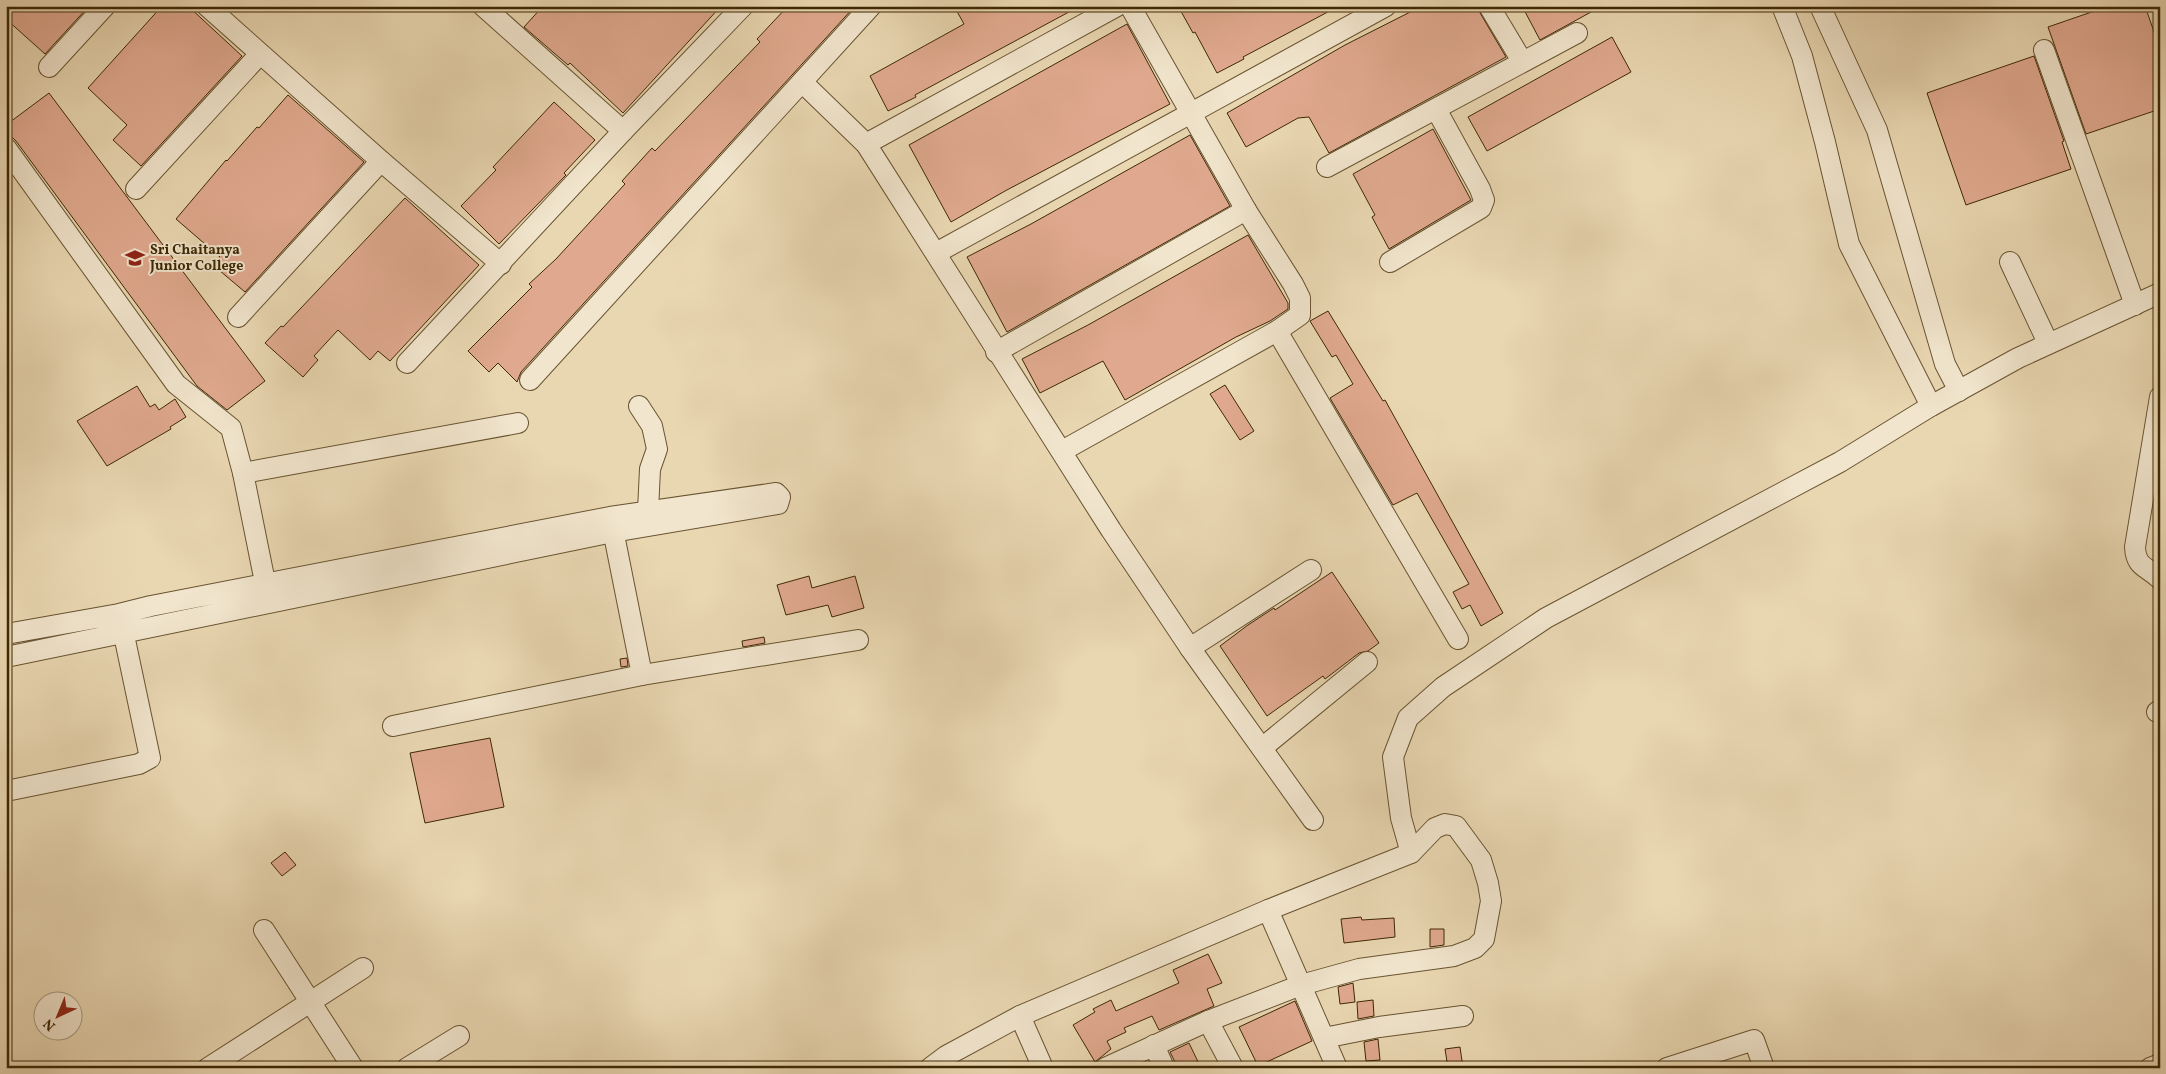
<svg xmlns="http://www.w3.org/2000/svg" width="2166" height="1074" viewBox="0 0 2166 1074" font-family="Vollkorn,serif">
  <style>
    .building { fill: #e0a98f; stroke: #3e2805 }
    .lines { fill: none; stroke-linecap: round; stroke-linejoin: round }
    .minor-casing { stroke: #695430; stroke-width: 22 }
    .minor { stroke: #f1e5cd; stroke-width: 20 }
    .labels { text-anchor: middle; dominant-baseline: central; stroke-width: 4; stroke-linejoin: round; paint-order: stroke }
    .poi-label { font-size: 14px; font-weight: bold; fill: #3e2805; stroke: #f1e5cd; text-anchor: start }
  </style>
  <rect width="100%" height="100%" fill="#e9d7b2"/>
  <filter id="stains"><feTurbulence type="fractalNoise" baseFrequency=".004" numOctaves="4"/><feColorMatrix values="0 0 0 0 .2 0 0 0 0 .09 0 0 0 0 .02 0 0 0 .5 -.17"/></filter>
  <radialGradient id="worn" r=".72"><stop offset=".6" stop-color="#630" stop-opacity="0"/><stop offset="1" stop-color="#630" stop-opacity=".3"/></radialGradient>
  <g class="building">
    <polygon points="6,6 89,6 45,54 6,19"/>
    <polygon points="162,6 188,6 242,56 141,166 113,140 127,125 88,88"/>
    <polygon points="543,6 721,6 623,113 570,63 568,65 524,27"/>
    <polygon points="788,6 855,6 521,372 517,382 498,363 489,372 468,351 532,287 529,284 556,259 625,184 622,181 652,148 655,151 760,42 757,39"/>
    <polygon points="954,6 1080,6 915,95 916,97 888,111 870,76 964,24"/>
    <polygon points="1178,6 1339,6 1243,57 1244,59 1217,73 1195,32 1193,33"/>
    <polygon points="1422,6 1476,6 1506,57 1329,153 1309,117 1298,118 1246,147 1227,113 1345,45"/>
    <polygon points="1522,6 1602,6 1540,40"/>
    <polygon points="2109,6 2145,6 2160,49 2160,109 2086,134 2048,27"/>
    <polygon points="1127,24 1170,104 1005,191 951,222 909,145"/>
    <polygon points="1612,37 1631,72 1487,151 1468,117"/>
    <polygon points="2034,56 2064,141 2062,142 2071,169 1966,205 1927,93"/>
    <polygon points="49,93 265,381 227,410 197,386 16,141 6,131 6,125"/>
    <polygon points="288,95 364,162 245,292 213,265 220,257 176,219 226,160 227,161 257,127 259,128"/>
    <polygon points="554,102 595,140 564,173 566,175 499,244 461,206 496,170 493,167"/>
    <polygon points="1433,129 1471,200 1389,249 1372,217 1375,215 1353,174"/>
    <polygon points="1190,135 1230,206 1007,332 967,257 1031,224"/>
    <polygon points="405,198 479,265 390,361 378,351 370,360 338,330 314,356 318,360 303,377 265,343 281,326 283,327"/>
    <polygon points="1248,235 1288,303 1288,309 1270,321 1236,337 1125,400 1103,361 1040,393 1022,359 1088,325"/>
    <polygon points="1328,311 1383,401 1385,400 1503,613 1481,626 1470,605 1462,609 1453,592 1469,584 1417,493 1393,505 1330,398 1353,384 1336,355 1332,357 1310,321"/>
    <polygon points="1225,385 1254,431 1240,440 1210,394"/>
    <polygon points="137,386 150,407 155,404 159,410 175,399 186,417 170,427 171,429 107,466 77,421"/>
    <polygon points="1332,572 1379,643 1368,651 1359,653 1325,679 1323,676 1267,716 1220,646 1248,625 1274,608 1275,610"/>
    <polygon points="809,576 812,588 855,576 864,608 832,617 828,605 786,615 777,585"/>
    <polygon points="764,637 765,643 743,647 742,641"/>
    <polygon points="627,658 628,666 621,667 620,659"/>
    <polygon points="490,738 504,807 425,823 410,753"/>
    <polygon points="285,852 296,865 282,876 271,863"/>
    <polygon points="1361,917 1362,920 1394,918 1395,937 1344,943 1341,919"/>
    <polygon points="1430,929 1444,929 1444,945 1430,947"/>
    <polygon points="1208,954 1222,983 1207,989 1214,1006 1159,1030 1152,1016 1124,1028 1126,1032 1107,1041 1111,1049 1095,1062 1073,1025 1095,1012 1093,1009 1111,1000 1116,1011 1179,983 1173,970"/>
    <polygon points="1353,983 1355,1002 1340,1004 1338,987"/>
    <polygon points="1373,1000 1374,1016 1358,1019 1357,1002"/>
    <polygon points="1295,1001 1312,1041 1258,1066 1239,1027"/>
    <polygon points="1378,1039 1380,1060 1366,1061 1364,1042"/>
    <polygon points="1189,1043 1201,1068 1178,1068 1170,1052"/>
    <polygon points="1460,1047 1463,1068 1448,1068 1445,1049"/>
  </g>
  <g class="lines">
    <defs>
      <g id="minor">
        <polyline points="207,6 381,161 501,264"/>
        <polyline points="483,6 623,131"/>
        <polyline points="1489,6 1522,61"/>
        <polyline points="1782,6 1802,56 1825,142 1849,244 1931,406"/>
        <polyline points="1820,6 1877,130 1945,364 1959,391"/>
        <polyline points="2044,50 2135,305"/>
        <polyline points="49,67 105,6"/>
        <polyline points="802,82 866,144 1111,530 1190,648 1313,820"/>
        <polyline points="866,144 1117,6"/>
        <polyline points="6,148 176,384 231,428 243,473 268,597"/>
        <polyline points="1327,167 1577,33"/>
        <polyline points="136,189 260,54"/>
        <polyline points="936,253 1386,6"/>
        <polyline points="1390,262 1481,208 1484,200 1480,189 1436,109"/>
        <polyline points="2010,262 2048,343"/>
        <polyline points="238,317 381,161"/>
        <polyline points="1277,331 1458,639"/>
        <polyline points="996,352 1246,210"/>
        <polyline points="407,363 623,131 743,6"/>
        <polyline points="530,380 871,6"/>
        <path d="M2160,397L2135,547C2136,568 2147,566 2160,579"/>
        <polyline points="639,406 652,426 657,449 650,469 648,511"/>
        <polyline points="1062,451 1277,331 1300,315 1300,298 1293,284 1246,210 1130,6"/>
        <polyline points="243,473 518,423"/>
        <polyline points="611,520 642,675"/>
        <polyline points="6,634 119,614 151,606 610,517 776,493 780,497 778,504 613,532 6,657"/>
        <polyline points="1190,648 1311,570"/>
        <polyline points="2157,712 2160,710"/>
        <polyline points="393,726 642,675 858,640"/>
        <polyline points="1262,748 1367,662"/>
        <polyline points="6,791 139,764 150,758 121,621"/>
        <polyline points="1411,853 1401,818 1393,757 1408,718 1443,687 1546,618 1840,462 1931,406 2018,358 2160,293"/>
        <polyline points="1268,910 1337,1068"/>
        <polyline points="264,930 353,1068"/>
        <polyline points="1020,1016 1043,1068"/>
        <polyline points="1208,1021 1233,1068"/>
        <polyline points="1324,1038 1379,1027 1463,1016"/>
        <polyline points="1154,1045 1164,1068"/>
        <polyline points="208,1068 363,968"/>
        <polyline points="407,1068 459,1036"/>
        <polyline points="930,1068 946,1056 1020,1016 1268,910 1411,853 1435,828 1445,824 1456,826 1481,860 1488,883 1491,901 1484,939 1475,948 1454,956 1359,969 1301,985 1208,1021 1105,1068"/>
        <polyline points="1667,1068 1754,1040 1764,1068"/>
        <polyline points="2150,1068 2160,1064"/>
      </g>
    </defs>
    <use href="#minor" class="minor-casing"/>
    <use href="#minor" class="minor"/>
  </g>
  <defs>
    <symbol id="university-bare" viewBox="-9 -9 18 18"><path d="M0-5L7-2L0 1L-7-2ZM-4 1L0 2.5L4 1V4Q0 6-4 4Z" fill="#8f2418" stroke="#f1e5cd" stroke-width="2.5" paint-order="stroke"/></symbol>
  </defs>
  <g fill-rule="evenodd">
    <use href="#university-bare" x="121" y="244" width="28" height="28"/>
  </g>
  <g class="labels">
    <g class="poi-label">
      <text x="150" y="250">Sri Chaitanya<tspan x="150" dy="16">Junior College</tspan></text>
    </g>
  </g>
  <rect width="2166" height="1074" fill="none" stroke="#e9d7b2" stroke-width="25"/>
  <rect x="8" y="8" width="2151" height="1059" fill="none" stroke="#3e2805" stroke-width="2.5"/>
  <rect x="12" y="12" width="2141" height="1049" fill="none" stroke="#3e2805"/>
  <g transform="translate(58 1016) rotate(224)"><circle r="24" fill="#f1e5cd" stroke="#a9997d"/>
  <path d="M0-4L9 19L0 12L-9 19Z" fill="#8f2418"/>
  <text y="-8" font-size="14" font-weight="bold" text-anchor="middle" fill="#3e2805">N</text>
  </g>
  <rect width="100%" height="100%" filter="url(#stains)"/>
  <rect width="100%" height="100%" fill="url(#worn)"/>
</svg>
